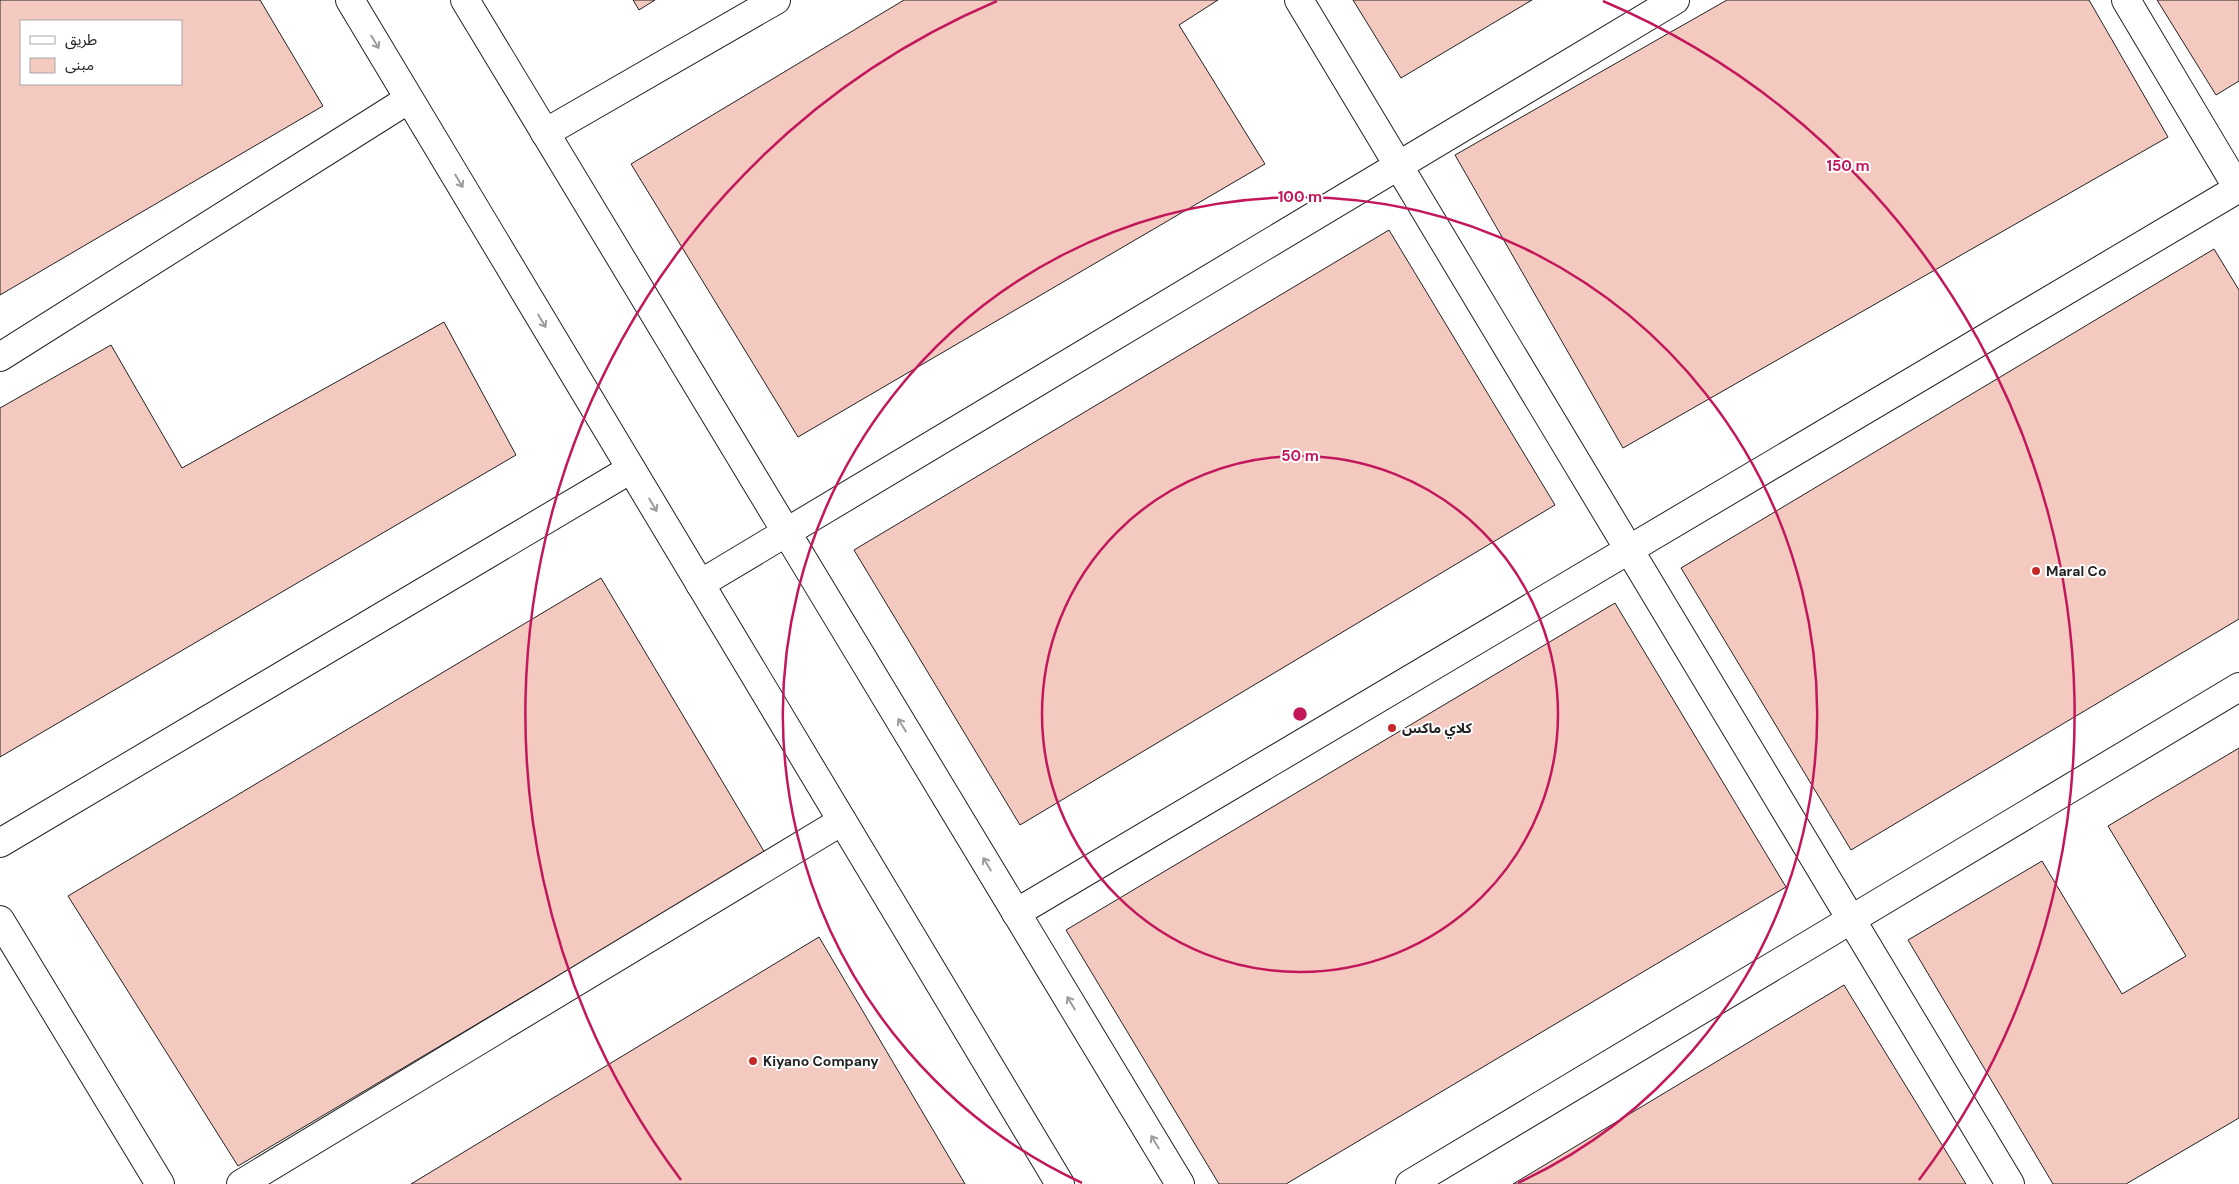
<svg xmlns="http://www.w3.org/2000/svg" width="2239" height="1184" viewBox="0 0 2239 1184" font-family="'DM Sans','Noto Sans Arabic',sans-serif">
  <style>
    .building { fill: #f3c9c0; stroke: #222; fill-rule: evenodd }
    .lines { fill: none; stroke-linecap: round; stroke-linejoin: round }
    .minor-casing { stroke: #222; stroke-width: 30 }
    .minor { stroke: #fff; stroke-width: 28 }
    .oneway { stroke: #9c9c9c }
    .ring { fill: none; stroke: #c2185b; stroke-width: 2.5 }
    .poi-dot { fill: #c62828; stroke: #fff; stroke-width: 2 }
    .labels { text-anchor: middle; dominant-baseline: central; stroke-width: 4; stroke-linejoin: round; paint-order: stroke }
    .poi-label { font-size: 14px; font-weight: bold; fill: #222; stroke: #fff; text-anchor: start }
    .centre { fill: #c2185b; stroke: #fff; stroke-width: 2.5 }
    .ring-label { font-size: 15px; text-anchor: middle; font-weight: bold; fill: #c2185b; stroke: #fff; stroke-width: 4; stroke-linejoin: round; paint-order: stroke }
  </style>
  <rect width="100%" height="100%" fill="#fff"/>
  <g class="building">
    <path d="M0,0H260L323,106L0,295ZM21,21H181V84H21Z"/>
    <polygon points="633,0 655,0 639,10"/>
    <polygon points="904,0 1218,0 1179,25 1265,164 798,437 631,164"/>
    <polygon points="1353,0 1532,0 1401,78"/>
    <polygon points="1727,0 2089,0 2168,137 1623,448 1455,155"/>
    <polygon points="2157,0 2239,0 2239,81 2216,95"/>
    <polygon points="1389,230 1555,505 1020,825 854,550"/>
    <polygon points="2214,249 2239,290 2239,619 1851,850 1681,568"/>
    <polygon points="444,322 516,455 0,757 0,408 111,345 182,468"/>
    <polygon points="601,578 765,853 238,1166 68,896"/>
    <polygon points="1615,603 1786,887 1286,1184 1219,1184 1066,930"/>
    <polygon points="2239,748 2239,1118 2126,1184 2053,1184 1908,940 2042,861 2122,994 2186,956 2108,826"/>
    <polygon points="819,937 965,1184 411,1184"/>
    <polygon points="1844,985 1966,1184 1513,1184"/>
  </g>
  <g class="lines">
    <defs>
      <g id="minor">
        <polyline points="350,0 1060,1184"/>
        <polyline points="465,0 1180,1184"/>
        <polyline points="1299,0 2010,1184"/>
        <polyline points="2126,0 2239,190"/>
        <polyline points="545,133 776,0"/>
        <polyline points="0,357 409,99"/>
        <polyline points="700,584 1675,0"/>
        <polyline points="0,843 631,469"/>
        <polyline points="1016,913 2239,188"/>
        <polyline points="0,920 160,1184"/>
        <polyline points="241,1184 842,821"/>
        <polyline points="1410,1184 2239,687"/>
      </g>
    </defs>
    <use href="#minor" class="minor-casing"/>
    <use href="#minor" class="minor"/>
  </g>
  <defs><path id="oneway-shaft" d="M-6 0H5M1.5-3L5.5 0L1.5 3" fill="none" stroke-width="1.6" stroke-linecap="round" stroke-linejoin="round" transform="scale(1.25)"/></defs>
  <g class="oneway">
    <use href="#oneway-shaft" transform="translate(375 42) rotate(59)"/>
    <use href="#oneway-shaft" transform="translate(459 181) rotate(59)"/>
    <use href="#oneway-shaft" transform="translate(542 321) rotate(59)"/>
    <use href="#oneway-shaft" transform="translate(653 505) rotate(59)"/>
    <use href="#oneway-shaft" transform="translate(902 725) rotate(-121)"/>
    <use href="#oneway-shaft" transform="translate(987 864) rotate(-121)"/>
    <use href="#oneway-shaft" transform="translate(1071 1003) rotate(-121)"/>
    <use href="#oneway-shaft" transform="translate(1155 1142) rotate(-121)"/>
  </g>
  <g class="ring">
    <circle cx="1300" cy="714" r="258"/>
    <path d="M1082 1183A517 517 0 1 1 1518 1183"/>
    <path d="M681 1180A775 775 0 0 1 997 1M1603 1A775 775 0 0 1 1919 1180"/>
  </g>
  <g class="poi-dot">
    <circle cx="2036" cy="571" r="5"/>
    <circle cx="1392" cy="728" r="5"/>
    <circle cx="753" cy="1061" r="5"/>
  </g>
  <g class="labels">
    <g class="poi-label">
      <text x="2046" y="571">Maral Co</text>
      <text x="1402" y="728">كلاي ماكس</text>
      <text x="763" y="1061">Kiyano Company</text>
    </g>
  </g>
  <circle cx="1300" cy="714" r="8" class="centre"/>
  <g class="ring-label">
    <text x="1848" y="171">150 m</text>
    <text x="1300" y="202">100 m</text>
    <text x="1300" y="461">50 m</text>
  </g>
  <rect x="20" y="20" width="162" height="65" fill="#ffffff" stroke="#a7a7a7"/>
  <rect x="30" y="36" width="25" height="8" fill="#ffffff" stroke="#a7a7a7"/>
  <text x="65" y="45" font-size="15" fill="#222222">طريق</text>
  <rect x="30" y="58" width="25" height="15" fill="#f3c9c0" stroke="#a7a7a7"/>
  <text x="65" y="70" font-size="15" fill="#222222">مبنى</text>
</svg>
